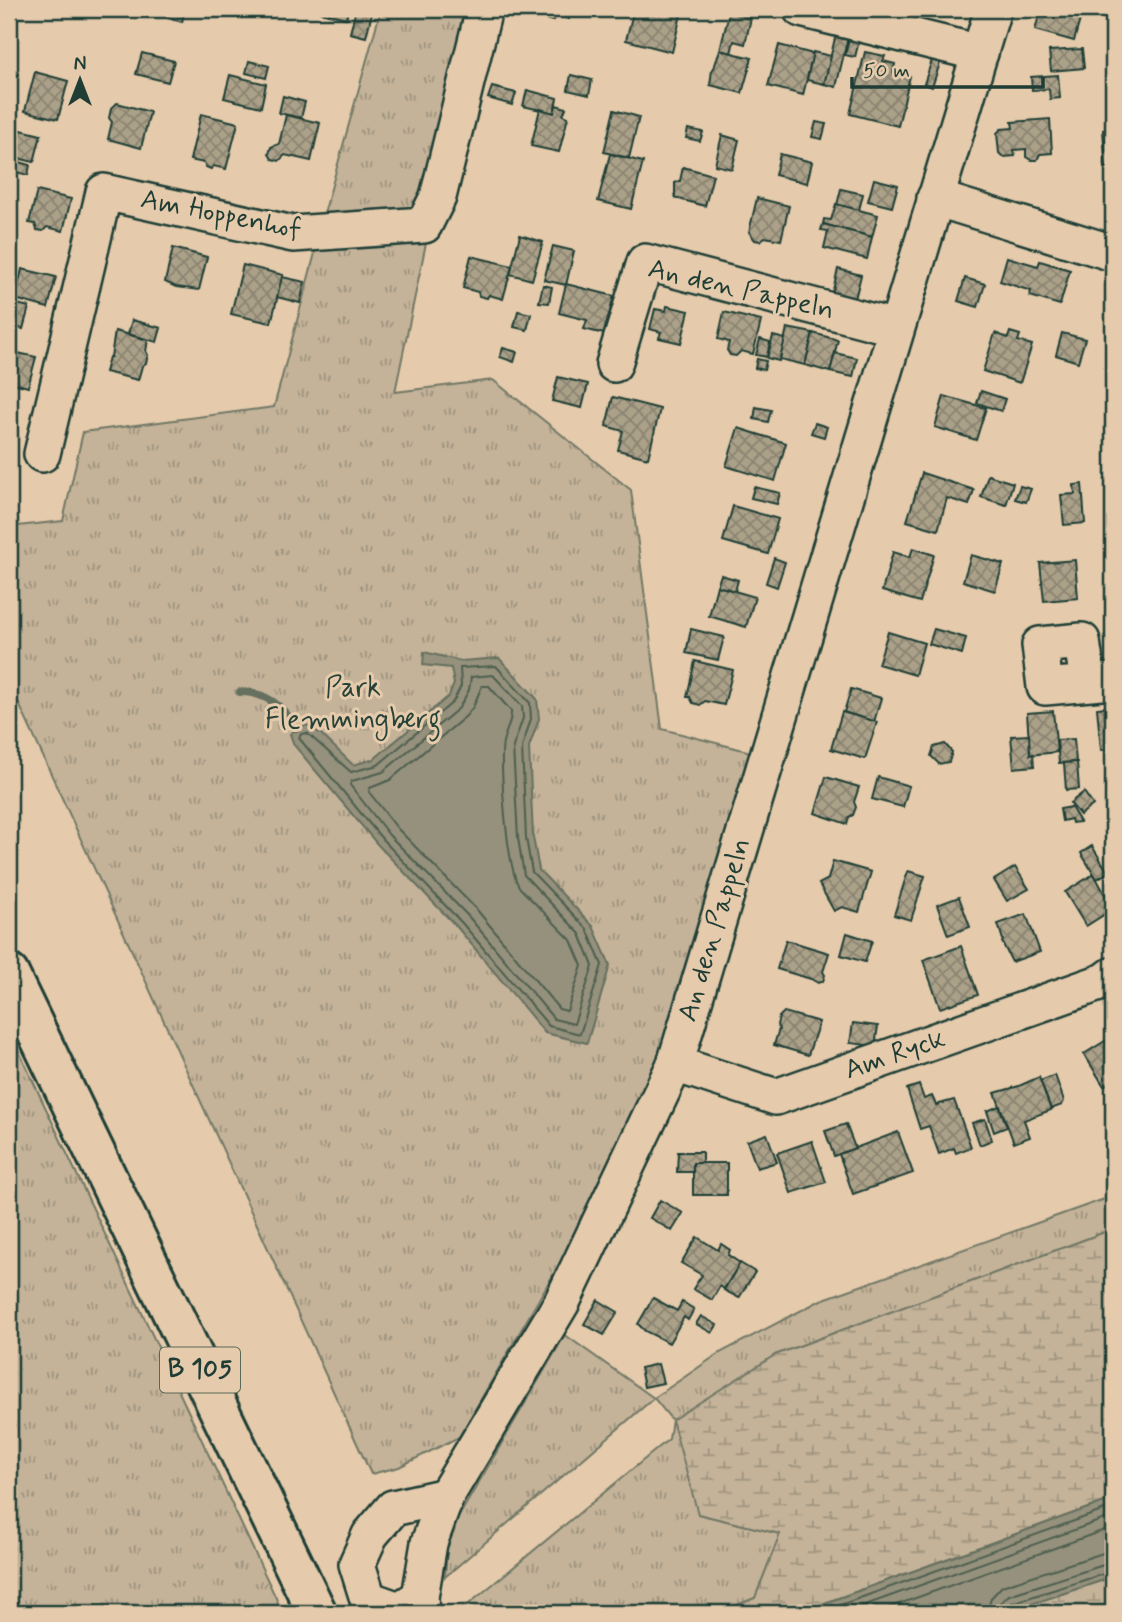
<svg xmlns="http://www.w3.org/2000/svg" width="1122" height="1622" viewBox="0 0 1122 1622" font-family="Mynerve,sans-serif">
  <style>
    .grass { fill: url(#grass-tufts); stroke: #727866; stroke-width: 2 }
    .wetland { fill: url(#wetland-marsh); stroke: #727866; stroke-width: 2 }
    .water { fill: #95917b; stroke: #666f5f; stroke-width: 2 }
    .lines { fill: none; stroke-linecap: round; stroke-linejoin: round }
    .shore { stroke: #4e5f50; stroke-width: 2 }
    .stream { stroke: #666f5f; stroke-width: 8 }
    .building { fill: url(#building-cross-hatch); stroke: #1f3d34; stroke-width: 2 }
    .minor-casing { stroke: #1f3d34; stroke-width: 40 }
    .highway-casing { stroke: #1f3d34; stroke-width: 44 }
    .minor { stroke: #e5cbac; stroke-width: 35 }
    .highway { stroke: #e5cbac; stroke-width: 38 }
    .labels { text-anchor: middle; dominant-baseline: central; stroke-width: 6; stroke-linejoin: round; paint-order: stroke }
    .shield { fill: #e5cbac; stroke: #5a6858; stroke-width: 2 }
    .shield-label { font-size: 26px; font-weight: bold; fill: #1f3d34 }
    .street-label { font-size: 28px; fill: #1f3d34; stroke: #e5cbac }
    .park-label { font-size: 28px; fill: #274339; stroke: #e5cbac }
  </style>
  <defs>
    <pattern id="grass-tufts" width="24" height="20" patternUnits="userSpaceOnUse" patternTransform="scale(1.75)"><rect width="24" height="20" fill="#c4b399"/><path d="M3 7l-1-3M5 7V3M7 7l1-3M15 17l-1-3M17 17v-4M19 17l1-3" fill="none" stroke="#9f937e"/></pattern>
    <pattern id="wetland-marsh" width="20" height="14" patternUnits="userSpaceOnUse" patternTransform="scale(1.75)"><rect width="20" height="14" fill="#c4b399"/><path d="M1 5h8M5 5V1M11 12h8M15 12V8" fill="none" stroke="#9f937e"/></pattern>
    <pattern id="building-cross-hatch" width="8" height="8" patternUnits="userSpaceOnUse" patternTransform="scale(1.75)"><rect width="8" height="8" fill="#aba189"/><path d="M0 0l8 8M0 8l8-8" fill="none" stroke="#8b8471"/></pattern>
  </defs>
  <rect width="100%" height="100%" fill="#e5cbac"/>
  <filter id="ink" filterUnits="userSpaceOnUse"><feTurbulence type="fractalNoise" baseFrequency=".0143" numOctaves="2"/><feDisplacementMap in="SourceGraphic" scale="14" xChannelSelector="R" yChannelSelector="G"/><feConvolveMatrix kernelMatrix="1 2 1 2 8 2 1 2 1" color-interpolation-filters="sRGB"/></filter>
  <g filter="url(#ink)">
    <g class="grass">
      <polygon points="381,9 470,9 426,195 410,213 322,221"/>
      <polygon points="422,231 426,243 395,392 493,380 631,490 662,729 747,751 759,757 664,1054 597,1199 459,1437 399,1467 371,1474 9,682 9,527 63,521 83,432 274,407 319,238"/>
      <polygon points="9,1030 283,1613 9,1613"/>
      <polygon points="1113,1196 1113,1229 775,1355 698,1514 780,1534 755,1598 717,1613 458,1613 669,1439 672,1420 654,1398 445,1577 448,1535 565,1335 654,1398 718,1354 821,1300"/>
    </g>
    <g class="wetland">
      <polygon points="1113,1229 1113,1499 797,1613 717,1613 755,1598 780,1534 698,1514 672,1420 775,1355"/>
      <polygon points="1113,1577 1113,1613 1004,1613"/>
    </g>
    <g class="water">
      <polygon points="424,652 461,661 499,658 537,699 539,719 529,747 533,837 539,870 593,926 610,965 587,1043 545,1033 457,927 378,845 294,745 290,734 296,728 307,725 321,734 353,765 374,759 449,696 454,684 451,668 423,665"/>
      <polygon points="1113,1499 1113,1577 1004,1613 797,1613"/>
    </g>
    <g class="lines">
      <g class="shore">
        <polygon points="496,666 530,703 531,719 522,747 526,838 532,872 587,929 602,965 580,1034 549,1026 462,923 383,840 299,738 301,734 307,733 351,772 378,765 453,702 461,686 460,668"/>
        <polygon points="493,675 522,706 523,718 513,747 518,838 524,875 580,934 593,966 574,1024 554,1019 469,917 389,835 350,785 352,781 383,772 459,708 469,690 471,677"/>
        <path d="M482,686H489L511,711C512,722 505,732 503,742C499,765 507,871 520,888L571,940L582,966L567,1011L559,1009L477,910L397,828L369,792L370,788L390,780L466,716L473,707Z"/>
        <polyline points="818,1613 1113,1507"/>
        <polyline points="843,1613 1113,1516"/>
        <polyline points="874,1613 1113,1527"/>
        <polyline points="987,1613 991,1598 1002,1586 1103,1553 1113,1552"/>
        <polyline points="998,1613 1000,1603 1009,1595 1113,1562"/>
        <polyline points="1006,1613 1007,1607 1012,1603 1113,1571"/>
      </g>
      <path class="stream" d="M240,692C266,692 284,707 296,728"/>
    </g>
    <g class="building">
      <polygon points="170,9 185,9 182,22 168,18"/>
      <polygon points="318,9 349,9 346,18 320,12"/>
      <polygon points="356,9 373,9 366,37 350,33"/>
      <polygon points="533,9 571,9 569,19 557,16 553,21 545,19 544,13"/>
      <polygon points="634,9 657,9 681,15 672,52 626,40"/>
      <polygon points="865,9 900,9 898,17"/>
      <polygon points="1041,9 1083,9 1074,41 1035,30"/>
      <polygon points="729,13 751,18 745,44 734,41 731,53 720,50"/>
      <polygon points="837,30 849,33 836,87 824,84"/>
      <polygon points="850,34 860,37 855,57 845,55"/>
      <polygon points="779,45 813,54 803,95 768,86"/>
      <polygon points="1082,49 1084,68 1051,71 1049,51"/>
      <polygon points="720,50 752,58 742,93 710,85 712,70 714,68"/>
      <polygon points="813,52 831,56 824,84 807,80"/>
      <polygon points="865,52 885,56 883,61 895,64 893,72 910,76 898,126 850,114"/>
      <polygon points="142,53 174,61 168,82 136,74"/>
      <polygon points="933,57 941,60 932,87 924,84"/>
      <polygon points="249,61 269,66 266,78 246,73"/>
      <polygon points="35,72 68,81 58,119 25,111"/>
      <polygon points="230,75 266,84 261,107 224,98"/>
      <polygon points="571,75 592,80 589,95 568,90"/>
      <polygon points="1058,75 1060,98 1050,99 1049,89 1032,90 1031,77"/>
      <polygon points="492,87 516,93 512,105 488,98"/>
      <polygon points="527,90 557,98 554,113 523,106"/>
      <polygon points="283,96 305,102 301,118 279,113"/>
      <polygon points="117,103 150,112 141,148 108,139 112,122 109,118 111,109"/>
      <polygon points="556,105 566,108 563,115 568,117 559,152 531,146 540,109 554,113"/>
      <polygon points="614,110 639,117 629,158 604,152"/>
      <polygon points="201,114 238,123 226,169 214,166 211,169 206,167 204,163 190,160"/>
      <polygon points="286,115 320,123 311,161 285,155 279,161 272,159 269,154 271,147 279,144"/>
      <polygon points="1050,119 1052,153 1040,154 1037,160 1031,160 1026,157 1026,149 1014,150 1015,156 1003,157 999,153 997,133 1001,129 1013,128 1012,122"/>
      <polygon points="816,122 826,124 822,139 812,137"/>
      <polygon points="9,127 41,135 34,162 9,156"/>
      <polygon points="688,129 703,132 700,141 686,138"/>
      <polygon points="1113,129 1113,168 1106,168 1103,130"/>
      <polygon points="722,135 739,140 732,169 715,165"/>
      <polygon points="610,154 643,162 631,209 598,201"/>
      <polygon points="780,154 812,162 807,183 775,175"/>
      <polygon points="9,159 30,165 28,175 9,170"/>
      <polygon points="683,167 713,175 705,206 675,198 675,183 680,181"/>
      <polygon points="874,179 898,185 892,207 868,201"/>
      <polygon points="841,189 863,194 859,210 837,205"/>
      <polygon points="37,191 71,199 63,231 47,227 43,231 37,230 35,224 29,223"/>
      <polygon points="757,198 789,206 781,240 765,237 760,241 755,240 749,232"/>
      <polygon points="836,204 878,215 872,237 823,224 824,219 831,220"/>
      <polygon points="823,224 872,237 867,259 824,248 828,231 821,230"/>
      <polygon points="520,235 543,242 532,280 510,274"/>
      <polygon points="553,246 574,251 566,285 544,280"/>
      <polygon points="173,248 207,257 199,290 176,287 165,282"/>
      <polygon points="471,256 512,266 503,299 489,295 487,298 479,296 478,292 463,288"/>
      <polygon points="1007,257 1038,266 1040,261 1070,270 1060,305 1030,296 1031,291 1000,281"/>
      <polygon points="243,265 283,275 271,323 231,314"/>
      <polygon points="22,269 56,277 48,308 15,299"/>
      <polygon points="838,269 861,275 855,299 832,294"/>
      <polygon points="282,277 305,282 300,303 277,297"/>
      <polygon points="965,278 985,284 978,307 958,301"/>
      <polygon points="566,284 614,296 604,334 584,329 587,320 559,313"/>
      <polygon points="543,285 552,287 549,303 539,302"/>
      <polygon points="9,302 29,307 23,329 9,326"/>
      <polygon points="667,306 689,311 681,343 659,338 661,332 650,329 655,309 666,311"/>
      <polygon points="518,311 531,314 527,330 514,327"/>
      <polygon points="724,312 761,321 753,354 741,351 736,356 730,355 727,350 729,342 718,339"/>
      <polygon points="132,320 161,328 157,342 128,334"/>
      <polygon points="787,328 813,333 805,365 780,359"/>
      <polygon points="115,331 148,340 146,351 148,355 146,363 142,366 138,380 105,372 109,357 111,357"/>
      <polygon points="1010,332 1020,335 1018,341 1032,345 1020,383 983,371 995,333 1008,338"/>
      <polygon points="813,333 838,340 830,372 805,365"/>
      <polygon points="1062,333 1085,339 1078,362 1056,355"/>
      <polygon points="773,336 785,339 779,361 767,358"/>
      <polygon points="760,339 770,342 767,357 756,355"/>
      <polygon points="503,348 517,352 514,362 500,357"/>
      <polygon points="9,351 36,357 28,387 9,382"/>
      <polygon points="835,353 857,358 853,377 830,372"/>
      <polygon points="757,359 766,361 764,370 755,368"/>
      <polygon points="558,377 588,384 582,408 552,401"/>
      <polygon points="1113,377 1113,389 1107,390 1106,378"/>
      <polygon points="981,391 1005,399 1001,411 977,403"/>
      <polygon points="944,396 986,408 976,440 935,427"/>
      <polygon points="613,397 660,409 648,458 618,450 623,431 606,426"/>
      <polygon points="756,407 771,410 768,422 754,419"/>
      <polygon points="815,423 827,427 824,437 811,433"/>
      <polygon points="738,428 786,443 775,481 726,466"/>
      <polygon points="922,473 974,490 969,505 947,498 938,530 907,521"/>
      <polygon points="988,475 1013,483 1006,505 981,497"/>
      <polygon points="1082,484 1085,523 1064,525 1061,495 1075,494 1074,485"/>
      <polygon points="1020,486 1031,489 1026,502 1015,499"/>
      <polygon points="754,487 780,493 777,504 751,498"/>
      <polygon points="733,506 778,519 768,554 723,541"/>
      <polygon points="913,548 934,555 920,602 882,591 893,552 910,557"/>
      <polygon points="971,555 1003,564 995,591 963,581"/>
      <polygon points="774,558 785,562 777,587 766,583"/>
      <polygon points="1075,560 1078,598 1044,601 1040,563"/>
      <polygon points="721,575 738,580 735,591 717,586"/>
      <polygon points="717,586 755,597 746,627 709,616"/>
      <polygon points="691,629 724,637 718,660 686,653"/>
      <polygon points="934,629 966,638 962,654 929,644"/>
      <polygon points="888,632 924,643 915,675 878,664"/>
      <polygon points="695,661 733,670 724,705 705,701 700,705 693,703 690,697 687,697"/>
      <polygon points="851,689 881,698 874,722 844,712"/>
      <polygon points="1113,706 1113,749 1101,750 1097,708"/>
      <polygon points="1053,711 1057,752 1030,755 1027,713"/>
      <polygon points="842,712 877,722 865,759 831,749"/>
      <polygon points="1029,735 1030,755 1033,754 1034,766 1014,768 1011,736"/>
      <polygon points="1074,739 1076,762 1059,763 1057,740"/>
      <polygon points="945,744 952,752 949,762 939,764 931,756 934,747"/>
      <polygon points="1077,762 1079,789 1066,790 1064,763"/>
      <polygon points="826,777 859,787 854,802 856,807 853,815 849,817 847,824 815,813"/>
      <polygon points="878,777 909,786 903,807 872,799"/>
      <polygon points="1084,792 1093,805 1080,815 1070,803"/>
      <polygon points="1071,807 1080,822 1072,823 1071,819 1062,821 1060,809"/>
      <polygon points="1092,846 1108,872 1097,879 1081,853"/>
      <polygon points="833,861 871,872 859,912 842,907 834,911 819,884 828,879"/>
      <polygon points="1015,867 1029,889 1007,901 994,880"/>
      <polygon points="908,871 925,876 911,920 894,915"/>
      <polygon points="1094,874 1113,909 1086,926 1065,892"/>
      <polygon points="959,897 970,927 948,935 937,905"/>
      <polygon points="1026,914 1040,952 1012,962 1002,942 1003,940 998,924"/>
      <polygon points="847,933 872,941 865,962 841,955"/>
      <polygon points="786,940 829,953 823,972 825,975 823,981 818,983 811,979 777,969"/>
      <polygon points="961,946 978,995 940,1008 923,960"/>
      <polygon points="784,1012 819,1022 808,1055 774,1045 779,1029 777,1025 779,1017"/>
      <polygon points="853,1023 878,1026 875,1046 850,1043"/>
      <polygon points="1113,1036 1113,1080 1104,1086 1084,1054"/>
      <polygon points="1055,1075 1064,1101 1062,1105 1051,1109 1040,1081"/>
      <polygon points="1039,1077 1051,1110 1024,1120 1030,1137 1014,1143 995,1093 1019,1086"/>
      <polygon points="919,1085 924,1099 932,1096 936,1105 954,1100 971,1147 956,1153 954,1148 939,1154 929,1126 920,1129 907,1089"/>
      <polygon points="999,1106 1007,1127 994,1132 987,1111"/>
      <polygon points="985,1119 992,1140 980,1145 972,1123"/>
      <polygon points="846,1124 855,1148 834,1156 825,1131"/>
      <polygon points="898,1132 913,1173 853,1194 839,1154"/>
      <polygon points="767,1134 777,1162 757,1168 747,1141"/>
      <polygon points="812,1141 826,1182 791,1193 777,1153"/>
      <polygon points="678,1152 702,1152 702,1163 693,1163 693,1172 677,1172"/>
      <rect x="693" y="1163" width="34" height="32"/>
      <polygon points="660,1200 683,1213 672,1231 650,1218"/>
      <polygon points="697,1237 718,1250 721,1244 730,1250 728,1255 740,1263 724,1289 720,1286 712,1300 693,1289 702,1275 681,1263"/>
      <polygon points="740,1263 755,1272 739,1298 724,1290"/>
      <polygon points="653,1298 677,1311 682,1302 694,1309 688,1320 684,1317 669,1343 645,1331 638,1324"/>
      <polygon points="598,1300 618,1312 604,1335 584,1324"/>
      <polygon points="701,1316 717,1325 712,1333 696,1324"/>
      <polygon points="658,1364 663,1383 644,1387 640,1368"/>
    </g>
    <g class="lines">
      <defs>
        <g id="minor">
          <polyline points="801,9 980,53"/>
          <polyline points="935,198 1113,253"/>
          <polyline points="614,364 645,262 896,328"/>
          <polyline points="42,454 104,192 293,234 424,225 438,197 484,9"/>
          <polyline points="1088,683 1082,641 1040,645 1045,687 1113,681"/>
          <polyline points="675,1064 776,1097 1105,981 1113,975"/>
          <polyline points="420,1597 399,1610 368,1599 357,1564 370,1535 393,1508 446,1496"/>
          <polyline points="421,1613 420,1597 429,1543 446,1496 562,1302 675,1064 993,9"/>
        </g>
        <polyline id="highway" points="9,974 317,1613"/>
      </defs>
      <use href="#minor" class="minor-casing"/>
      <use href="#highway" class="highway-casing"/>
      <use href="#minor" class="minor"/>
      <use href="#highway" class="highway"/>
    </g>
  </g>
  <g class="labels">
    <rect class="shield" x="160" y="1347.5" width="80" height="45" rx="5"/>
    <g class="shield-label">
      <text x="200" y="1370">B 105</text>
    </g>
    <g class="street-label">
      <text transform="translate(221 215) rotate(11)">Am Hoppenhof</text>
      <text transform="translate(741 290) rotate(13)">An den Pappeln</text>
      <text transform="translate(715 930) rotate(-73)">An den Pappeln</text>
      <text transform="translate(895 1055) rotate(-19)">Am Ryck</text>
    </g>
    <g class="park-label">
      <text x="353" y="688">Park<tspan x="353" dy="32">Flemmingberg</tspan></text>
    </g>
  </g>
  <rect width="1122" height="1622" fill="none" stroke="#e5cbac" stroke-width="35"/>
  <rect x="18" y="18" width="1087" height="1587" fill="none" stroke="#1f3d34" stroke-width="2.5" filter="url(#ink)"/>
  <g transform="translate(80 80)" stroke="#e5cbac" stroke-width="5" paint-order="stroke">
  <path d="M0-5L12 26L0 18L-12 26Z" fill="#1f3d34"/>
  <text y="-10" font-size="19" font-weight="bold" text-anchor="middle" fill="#1f3d34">N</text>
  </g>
  <path d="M852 77v10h191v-10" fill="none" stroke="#1f3d34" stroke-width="3.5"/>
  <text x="863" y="77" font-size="21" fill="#1f3d34" stroke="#e5cbac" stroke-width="5" paint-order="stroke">50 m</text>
</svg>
